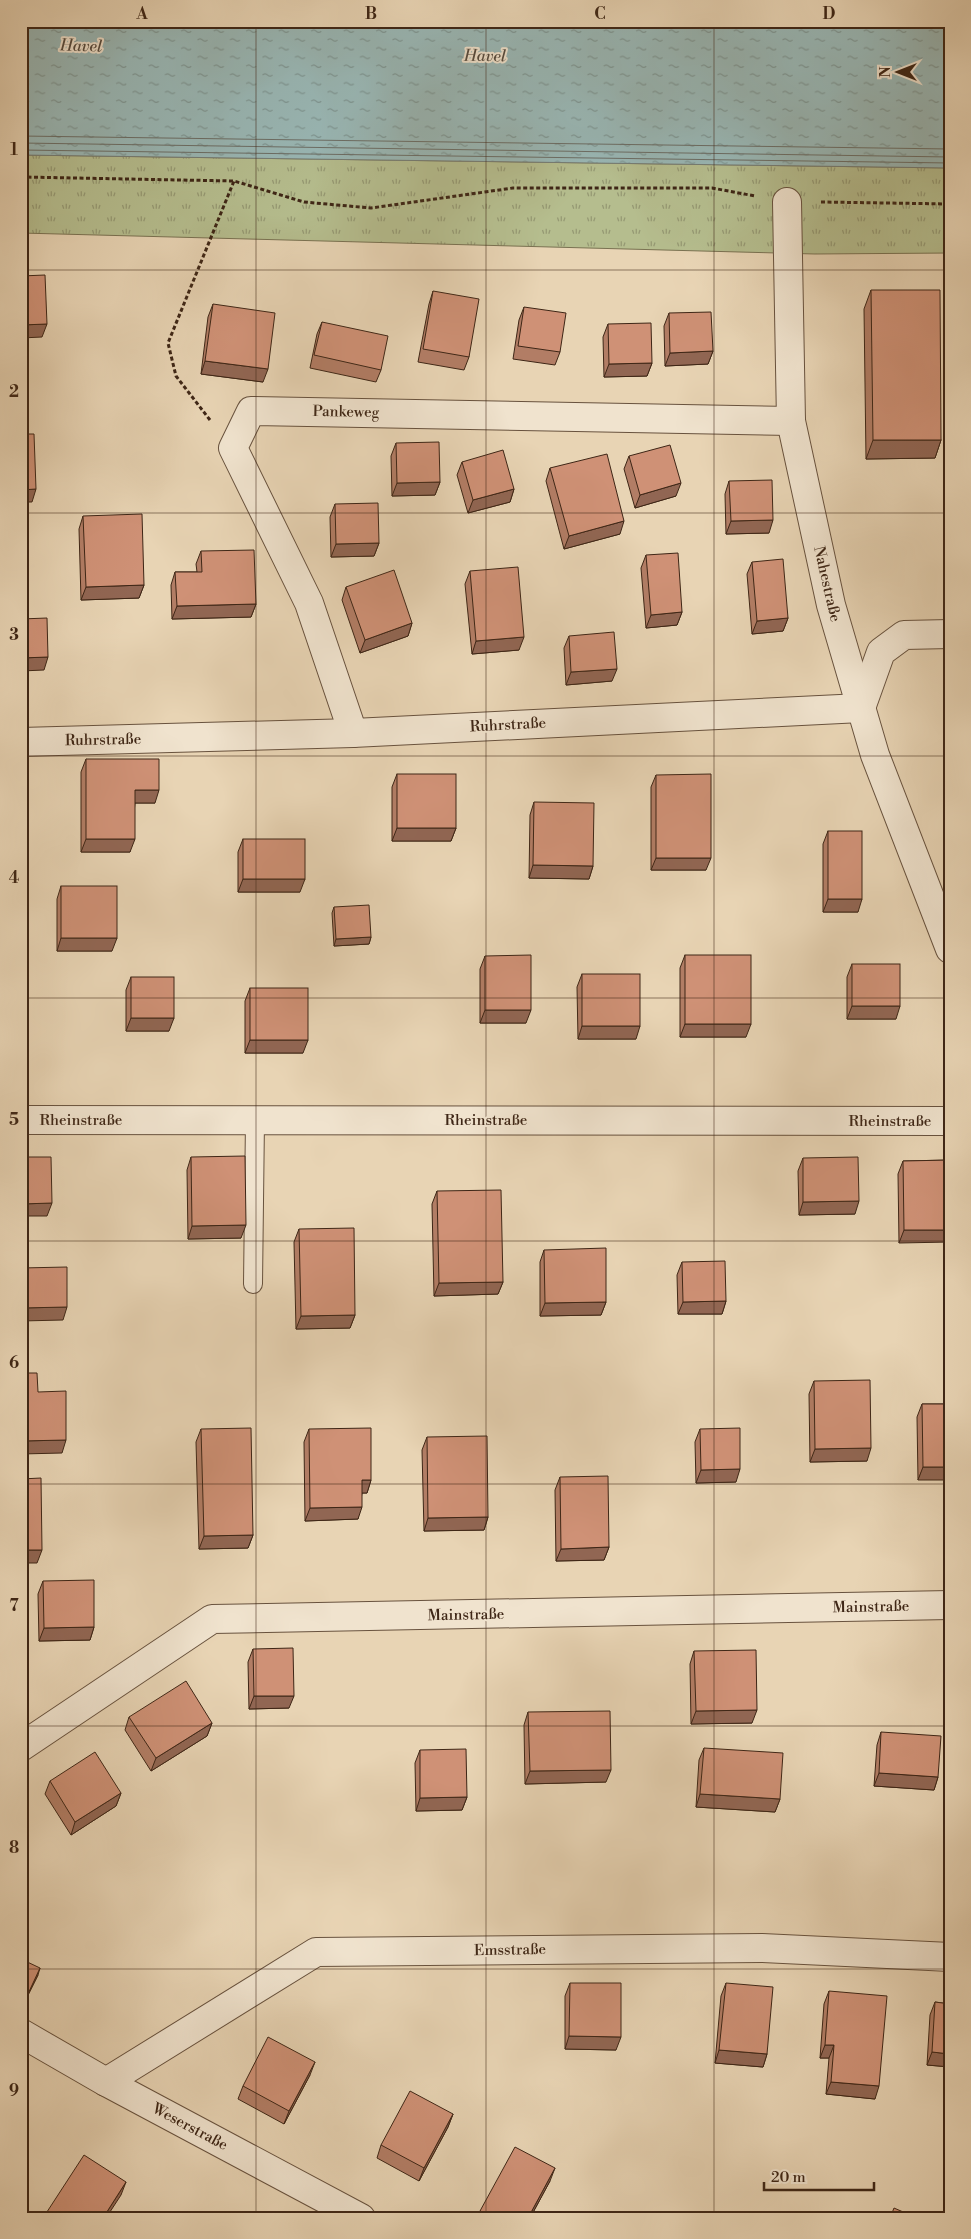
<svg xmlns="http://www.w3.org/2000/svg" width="971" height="2239" viewBox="0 0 971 2239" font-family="'Libre Bodoni',serif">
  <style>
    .grass { fill: url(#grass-tufts); stroke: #7a7252 }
    .water { fill: url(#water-ripples); stroke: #757d75 }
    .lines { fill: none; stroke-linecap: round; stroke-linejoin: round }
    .shore { stroke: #6c6e66; stroke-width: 1 }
    .lane-casing { stroke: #68523e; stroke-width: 20 }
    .street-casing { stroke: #68523e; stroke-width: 30 }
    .path { stroke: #3e2616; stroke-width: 3; stroke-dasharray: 4 2.5; stroke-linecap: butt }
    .lane { stroke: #f0e3ce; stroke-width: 18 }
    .street { stroke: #f0e3ce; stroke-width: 28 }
    .wall { fill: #b27d65; stroke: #3e2616 }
    .shaded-wall { fill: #916653; stroke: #3e2616 }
    .building { fill: #cf9176; stroke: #3e2616 }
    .grid { fill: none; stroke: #3e2616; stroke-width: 1; stroke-opacity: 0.55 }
    .labels { text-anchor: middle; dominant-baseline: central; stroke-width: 4; stroke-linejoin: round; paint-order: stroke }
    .street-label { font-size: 15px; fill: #3e2616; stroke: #f0e3ce }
    .water-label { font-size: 16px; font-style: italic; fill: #554a3e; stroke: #f0e3ce }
    .neatline { fill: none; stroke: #3e2616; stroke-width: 2 }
    .grid-label { font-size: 16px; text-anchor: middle; font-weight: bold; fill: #3e2616 }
  </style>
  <defs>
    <pattern id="grass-tufts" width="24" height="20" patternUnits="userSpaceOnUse" patternTransform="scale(1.25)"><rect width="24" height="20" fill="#b5bd8e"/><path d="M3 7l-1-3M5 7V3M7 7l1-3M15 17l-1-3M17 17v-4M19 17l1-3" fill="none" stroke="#959973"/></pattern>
    <pattern id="water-ripples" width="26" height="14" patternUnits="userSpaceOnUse" patternTransform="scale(1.25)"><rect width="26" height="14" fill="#99b7b5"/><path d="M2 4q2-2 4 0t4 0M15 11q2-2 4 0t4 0" fill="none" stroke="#7e9592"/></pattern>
  </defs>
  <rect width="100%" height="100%" fill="#e8d4b4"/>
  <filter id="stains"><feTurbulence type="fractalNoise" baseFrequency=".004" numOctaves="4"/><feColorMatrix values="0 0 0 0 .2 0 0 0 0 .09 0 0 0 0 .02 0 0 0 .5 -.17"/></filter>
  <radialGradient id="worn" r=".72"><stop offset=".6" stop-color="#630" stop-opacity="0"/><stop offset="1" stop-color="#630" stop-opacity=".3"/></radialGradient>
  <polygon class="grass" points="21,155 950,168 950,253 815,254 21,233"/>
  <polygon class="water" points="21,21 950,21 950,168 21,155"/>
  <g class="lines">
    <g class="shore">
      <polyline points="21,136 950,149"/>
      <polyline points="21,143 950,157"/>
      <polyline points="21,150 950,163"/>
    </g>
    <defs>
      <polyline id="lane" points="253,1284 255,1120"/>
      <g id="street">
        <polyline points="787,202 791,421 831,605 875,755 950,949"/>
        <polyline points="353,733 309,603 233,448 251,411 791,421"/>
        <polyline points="21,742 353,733 861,708 881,652 904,635 950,634"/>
        <polyline points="21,1120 950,1121"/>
        <polyline points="21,1747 212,1619 950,1605"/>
        <polyline points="21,2033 106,2082 361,2218"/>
        <polyline points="106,2082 316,1952 762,1948 950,1957"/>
      </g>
    </defs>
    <use href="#lane" class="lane-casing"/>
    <use href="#street" class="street-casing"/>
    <g class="path">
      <polyline points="21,177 234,181 304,202 371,208 513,188 712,188 755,196"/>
      <polyline points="821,202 950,204"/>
      <polyline points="210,420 176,376 168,343 234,181"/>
    </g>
    <use href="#lane" class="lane"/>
    <use href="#street" class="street"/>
  </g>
  <g class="wall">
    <polygon points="871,290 941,440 935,458 866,459 864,309"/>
    <polygon points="433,291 469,357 464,370 418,362 429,304"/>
    <polygon points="213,304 263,382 201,374 208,317"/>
    <polygon points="524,307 560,352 555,365 513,359 519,320"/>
    <polygon points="669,313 713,351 708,364 665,366 664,326"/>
    <polygon points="322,322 381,370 376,382 310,368 317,334"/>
    <polygon points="608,324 652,363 647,376 604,377 603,337"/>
    <polygon points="396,443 440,482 435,495 392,496 391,456"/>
    <polygon points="629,456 676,496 635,508 624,469"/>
    <polygon points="462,462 514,489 510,502 468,513 457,475"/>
    <polygon points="550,468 620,534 564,549 546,481"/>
    <polygon points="729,481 769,533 726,534 725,494"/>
    <polygon points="335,504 379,543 374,556 331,557 330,517"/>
    <polygon points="83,516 144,585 139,598 81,600 79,529"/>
    <polygon points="201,551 256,604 251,617 172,619 171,585 175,572 197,572 196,564"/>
    <polygon points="646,555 682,612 677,625 646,628 641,568"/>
    <polygon points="752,562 788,618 783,631 752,634 747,574"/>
    <polygon points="470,571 519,650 472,654 465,584"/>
    <polygon points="346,587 412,623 408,636 360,653 342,600"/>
    <polygon points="569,636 612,681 566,685 564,648"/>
    <polygon points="950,656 950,787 946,787 946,665"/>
    <polygon points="86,759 155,803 135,803 130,852 81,852 81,772"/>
    <polygon points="397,774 456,828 451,841 392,841 392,787"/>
    <polygon points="656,775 706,870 651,870 651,787"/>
    <polygon points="534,802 593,866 589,879 529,878 530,815"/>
    <polygon points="828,831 858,912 823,912 823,844"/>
    <polygon points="243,839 300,892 238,892 238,852"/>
    <polygon points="61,886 112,951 57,951 57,899"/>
    <polygon points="334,907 371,937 369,944 334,946 332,913"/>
    <polygon points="685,955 746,1037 680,1037 680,968"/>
    <polygon points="485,956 526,1023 480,1023 480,969"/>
    <polygon points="852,964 896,1019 847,1019 847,977"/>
    <polygon points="582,974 636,1039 578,1039 577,987"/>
    <polygon points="131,977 169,1031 126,1031 126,990"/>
    <polygon points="250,988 303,1053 245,1053 245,1001"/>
    <polygon points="191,1157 241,1238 188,1239 187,1170"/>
    <polygon points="803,1158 855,1214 799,1215 798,1171"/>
    <polygon points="950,1160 899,1243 898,1174 903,1161"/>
    <polygon points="437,1191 503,1282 498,1294 434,1296 432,1204"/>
    <polygon points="299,1229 355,1315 350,1328 296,1329 294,1242"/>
    <polygon points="544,1250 606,1302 601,1315 540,1316 540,1262"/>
    <polygon points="682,1262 726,1301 722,1314 678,1314 677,1275"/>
    <polygon points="814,1381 867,1461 810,1462 809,1394"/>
    <polygon points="922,1404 950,1404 918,1480 917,1417"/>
    <polygon points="201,1429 253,1535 248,1548 199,1549 196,1442"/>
    <polygon points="309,1429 371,1480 367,1493 362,1493 358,1519 305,1521 304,1442"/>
    <polygon points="700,1429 736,1482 696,1483 695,1442"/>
    <polygon points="427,1437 488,1517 484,1530 424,1531 422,1450"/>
    <polygon points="560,1477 609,1547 604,1560 556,1561 555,1490"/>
    <polygon points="43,1581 94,1627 90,1640 39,1641 38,1594"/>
    <polygon points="253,1649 289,1708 249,1709 248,1662"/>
    <polygon points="694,1651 752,1723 691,1724 690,1664"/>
    <polygon points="528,1712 606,1782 525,1784 524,1725"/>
    <polygon points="129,1717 212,1723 207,1736 151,1771 125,1730"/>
    <polygon points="881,1732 938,1777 934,1790 874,1786 877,1745"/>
    <polygon points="704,1748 780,1799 775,1812 696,1807 699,1760"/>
    <polygon points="420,1750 467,1797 462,1810 416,1811 415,1763"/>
    <polygon points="50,1781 121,1793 116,1806 71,1835 45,1794"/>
    <polygon points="21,1959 38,1975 24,2003 21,2001"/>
    <polygon points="570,1983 616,2050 565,2049 565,1996"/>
    <polygon points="726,1983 767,2054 763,2067 715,2063 721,1996"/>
    <polygon points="829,1991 875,2099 826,2094 829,2058 820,2058 824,2004"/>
    <polygon points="935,2002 950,2004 950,2067 927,2065 930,2015"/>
    <polygon points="310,2075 284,2124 238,2099 243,2086"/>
    <polygon points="453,2114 448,2127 419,2181 377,2158 381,2145"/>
    <polygon points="550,2181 530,2218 478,2218 480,2211"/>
  </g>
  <g class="shaded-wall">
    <polygon points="47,324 42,337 21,338 21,325"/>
    <polygon points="713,351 708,364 665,366 670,353"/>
    <polygon points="205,361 268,369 263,382 201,374"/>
    <polygon points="652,363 647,376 604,377 609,364"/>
    <polygon points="873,440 941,440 935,458 866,459"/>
    <polygon points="440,482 435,495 392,496 397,483"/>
    <polygon points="681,483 676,496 635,508 640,495"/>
    <polygon points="36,489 32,502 21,502 21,490"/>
    <polygon points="514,489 510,502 468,513 473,500"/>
    <polygon points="773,520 769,533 726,534 731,521"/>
    <polygon points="624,521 620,534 564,549 569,536"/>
    <polygon points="379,543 374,556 331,557 336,544"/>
    <polygon points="144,585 139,598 81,600 86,587"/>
    <polygon points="256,604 251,617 172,619 177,606"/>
    <polygon points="682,612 677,625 646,628 651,615"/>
    <polygon points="788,618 783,631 752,634 757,621"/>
    <polygon points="412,623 408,636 360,653 365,640"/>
    <polygon points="524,637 519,650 472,654 476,641"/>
    <polygon points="48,657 44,670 21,671 21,658"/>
    <polygon points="617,669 612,681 566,685 571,672"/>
    <polygon points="950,778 950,787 946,787"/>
    <polygon points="135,790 159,790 155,803 130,803"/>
    <polygon points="397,828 456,828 451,841 392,841"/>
    <polygon points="86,839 135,839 130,852 81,852"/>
    <polygon points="656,858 711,858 706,870 651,870"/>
    <polygon points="533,865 593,866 589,879 529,878"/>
    <polygon points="243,879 305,879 300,892 238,892"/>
    <polygon points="828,899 862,899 858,912 823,912"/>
    <polygon points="371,937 369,944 334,946 336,939"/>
    <polygon points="61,938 117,938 112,951 57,951"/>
    <polygon points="852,1006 900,1006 896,1019 847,1019"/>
    <polygon points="485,1010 531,1010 526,1023 480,1023"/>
    <polygon points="131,1018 174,1018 169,1031 126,1031"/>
    <polygon points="685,1024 751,1024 746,1037 680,1037"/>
    <polygon points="582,1026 640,1026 636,1039 578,1039"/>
    <polygon points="250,1040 308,1040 303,1053 245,1053"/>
    <polygon points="859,1201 855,1214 799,1215 803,1202"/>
    <polygon points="52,1203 47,1216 21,1216 21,1204"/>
    <polygon points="246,1225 241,1238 188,1239 192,1226"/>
    <polygon points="904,1230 950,1230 950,1242 899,1243"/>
    <polygon points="503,1282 498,1294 434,1296 439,1283"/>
    <polygon points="726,1301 722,1314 678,1314 683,1302"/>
    <polygon points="606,1302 601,1315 540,1316 545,1303"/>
    <polygon points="67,1307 63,1320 21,1321 21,1308"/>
    <polygon points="355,1315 350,1328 296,1329 301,1316"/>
    <polygon points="66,1440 62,1453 21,1454 21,1441"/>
    <polygon points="871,1448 867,1461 810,1462 815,1449"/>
    <polygon points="923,1467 950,1467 950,1480 918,1480"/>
    <polygon points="740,1469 736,1482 696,1483 701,1470"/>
    <polygon points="362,1480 371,1480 367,1493 357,1493"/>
    <polygon points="362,1507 358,1519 305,1521 310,1508"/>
    <polygon points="488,1517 484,1530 424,1531 428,1518"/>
    <polygon points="253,1535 248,1548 199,1549 204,1536"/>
    <polygon points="609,1547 604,1560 556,1561 561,1549"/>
    <polygon points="21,1550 42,1550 37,1563 21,1563"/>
    <polygon points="94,1627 90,1640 39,1641 44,1628"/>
    <polygon points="254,1696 294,1696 289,1708 249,1709"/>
    <polygon points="757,1710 752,1723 691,1724 696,1711"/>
    <polygon points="212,1723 207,1736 151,1771 156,1758"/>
    <polygon points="611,1770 606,1782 525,1784 530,1771"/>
    <polygon points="879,1773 938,1777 934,1790 874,1786"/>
    <polygon points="121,1793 116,1806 71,1835 75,1822"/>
    <polygon points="700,1794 780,1799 775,1812 696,1807"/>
    <polygon points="467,1797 462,1810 416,1811 420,1798"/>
    <polygon points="27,1861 25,1868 21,1871 21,1867"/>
    <polygon points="40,1968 38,1975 24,2003 27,1996"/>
    <polygon points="569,2036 621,2037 616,2050 565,2049"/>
    <polygon points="825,2045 834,2045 829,2058 820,2058"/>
    <polygon points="719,2050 767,2054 763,2067 715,2063"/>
    <polygon points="932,2052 950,2054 950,2067 927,2065"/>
    <polygon points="315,2062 310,2075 284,2124 289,2111"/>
    <polygon points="831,2082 879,2086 875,2099 826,2094"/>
    <polygon points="453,2114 448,2127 419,2181 424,2168"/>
    <polygon points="555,2168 550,2181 530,2218 528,2218"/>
    <polygon points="126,2182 121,2195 106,2218 103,2218"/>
  </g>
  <g class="building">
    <polygon points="45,275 47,324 21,325 21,276"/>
    <polygon points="871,290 940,290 941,440 873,440"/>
    <polygon points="433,291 479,299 469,357 423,349"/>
    <polygon points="213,304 275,313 268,369 205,361"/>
    <polygon points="524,307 566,313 560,352 518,346"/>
    <polygon points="711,312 713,351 670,353 669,313"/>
    <polygon points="322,322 388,336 381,370 314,355"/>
    <polygon points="651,323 652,363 609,364 608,324"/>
    <polygon points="21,434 34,434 36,489 21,490"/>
    <polygon points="439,442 440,482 397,483 396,443"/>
    <polygon points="670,445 681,483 640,495 629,456"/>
    <polygon points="503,450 514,489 473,500 462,462"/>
    <polygon points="607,454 624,521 569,536 550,468"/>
    <polygon points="772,480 773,520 731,521 729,481"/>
    <polygon points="378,503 379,543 336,544 335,504"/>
    <polygon points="142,514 144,585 86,587 83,516"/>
    <polygon points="254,550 256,604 177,606 175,572 202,572 201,551"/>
    <polygon points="678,553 682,612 651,615 646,555"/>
    <polygon points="783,559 788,618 757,621 752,562"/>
    <polygon points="518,567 524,637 476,641 470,571"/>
    <polygon points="394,570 412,623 365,640 346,587"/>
    <polygon points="47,618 48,657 21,658 21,619"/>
    <polygon points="614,632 617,669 571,672 569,636"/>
    <polygon points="86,759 159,759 159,790 135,790 135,839 86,839"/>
    <rect x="397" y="774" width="59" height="54"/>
    <polygon points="711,774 711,858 656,858 656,775"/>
    <polygon points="534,802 594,803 593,866 533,865"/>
    <rect x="828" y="831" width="34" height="68"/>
    <rect x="243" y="839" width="62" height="40"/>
    <rect x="61" y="886" width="56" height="52"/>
    <polygon points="369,905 371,937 336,939 334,907"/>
    <polygon points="531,955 531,1010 485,1010 485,956"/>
    <rect x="685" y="955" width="66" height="69"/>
    <rect x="852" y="964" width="48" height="42"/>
    <rect x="582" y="974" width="58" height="52"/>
    <rect x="131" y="977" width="43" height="41"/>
    <rect x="250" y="988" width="58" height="52"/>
    <polygon points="245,1156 246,1225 192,1226 191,1157"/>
    <polygon points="21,1157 51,1157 52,1203 21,1204"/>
    <polygon points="858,1157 859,1201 803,1202 803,1158"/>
    <polygon points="950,1160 950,1230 904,1230 903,1161"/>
    <polygon points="501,1190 503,1282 439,1283 437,1191"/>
    <polygon points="354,1228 355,1315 301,1316 299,1229"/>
    <polygon points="606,1248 606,1302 545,1303 544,1250"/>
    <polygon points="725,1261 726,1301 683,1302 682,1262"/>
    <polygon points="67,1267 67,1307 21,1308 21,1268"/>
    <polygon points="21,1373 37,1373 38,1392 66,1391 66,1440 21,1441"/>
    <polygon points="870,1380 871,1448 815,1449 814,1381"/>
    <polygon points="922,1404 950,1404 950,1467 923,1467"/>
    <polygon points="251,1428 253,1535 204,1536 201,1429"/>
    <polygon points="371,1428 371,1480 362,1480 362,1507 310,1508 309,1429"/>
    <polygon points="740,1428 740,1469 701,1470 700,1429"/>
    <polygon points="487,1436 488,1517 428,1518 427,1437"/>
    <polygon points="608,1476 609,1547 561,1549 560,1477"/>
    <polygon points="41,1478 42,1550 21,1550 21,1479"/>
    <polygon points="94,1580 94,1627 44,1628 43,1581"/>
    <polygon points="293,1648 294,1696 254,1696 253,1649"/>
    <polygon points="756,1650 757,1710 696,1711 694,1651"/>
    <polygon points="186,1681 212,1723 156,1758 129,1717"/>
    <polygon points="610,1711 611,1770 530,1771 528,1712"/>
    <polygon points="881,1732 941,1736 938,1777 879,1773"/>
    <polygon points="704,1748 783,1753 780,1799 700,1794"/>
    <polygon points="466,1749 467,1797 420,1798 420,1750"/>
    <polygon points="95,1752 121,1793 75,1822 50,1781"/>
    <polygon points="21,1855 27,1861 21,1867"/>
    <polygon points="21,1959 40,1968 27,1996 21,1993"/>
    <polygon points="570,1983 621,1983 621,2037 569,2036"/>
    <polygon points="726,1983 773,1987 767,2054 719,2050"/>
    <polygon points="829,1991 887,1996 879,2086 831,2082 834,2045 825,2045"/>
    <polygon points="935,2002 950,2004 950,2054 932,2052"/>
    <polygon points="268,2037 315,2062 289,2111 243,2086"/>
    <polygon points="410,2091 453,2114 424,2168 381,2145"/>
    <polygon points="515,2147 555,2168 528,2218 494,2218 480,2211"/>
    <polygon points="84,2155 126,2182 103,2218 91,2218 89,2216 88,2218 43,2218"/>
    <polygon points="894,2208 917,2218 890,2218"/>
  </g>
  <path class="grid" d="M256,21V2218M486,21V2218M714,21V2218M21,270H950M21,513H950M21,756H950M21,998H950M21,1241H950M21,1484H950M21,1726H950M21,1969H950"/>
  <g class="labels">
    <g class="street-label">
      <text transform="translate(346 412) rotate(1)">Pankeweg</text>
      <text transform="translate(827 584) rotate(77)">Nahestraße</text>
      <text transform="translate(508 725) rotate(-3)">Ruhrstraße</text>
      <text transform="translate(103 740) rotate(-1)">Ruhrstraße</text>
      <text x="81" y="1120">Rheinstraße</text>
      <text x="486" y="1120">Rheinstraße</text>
      <text x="890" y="1121">Rheinstraße</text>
      <text transform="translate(871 1607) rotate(-1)">Mainstraße</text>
      <text transform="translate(466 1615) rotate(-1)">Mainstraße</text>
      <text transform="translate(510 1950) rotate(-1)">Emsstraße</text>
      <text transform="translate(190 2127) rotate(28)">Weserstraße</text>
    </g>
    <g class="water-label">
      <text transform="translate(81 46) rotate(2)">Havel</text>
      <text transform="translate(485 56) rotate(1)">Havel</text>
    </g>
  </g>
  <rect width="971" height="2239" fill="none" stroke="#e8d4b4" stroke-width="55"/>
  <g transform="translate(898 72) rotate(270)" stroke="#f0e3ce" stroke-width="4" paint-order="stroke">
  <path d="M0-4L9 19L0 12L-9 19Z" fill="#3e2616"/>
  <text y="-8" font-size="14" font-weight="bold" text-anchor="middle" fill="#3e2616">N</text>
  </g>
  <path d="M764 2182v8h110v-8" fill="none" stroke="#3e2616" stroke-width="2.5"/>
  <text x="771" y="2182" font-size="15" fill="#3e2616" stroke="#f0e3ce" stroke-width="4" paint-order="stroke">20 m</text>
  <rect x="28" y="28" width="916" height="2184" class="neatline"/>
  <g class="grid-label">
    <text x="142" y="19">A</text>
    <text x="371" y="19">B</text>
    <text x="600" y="19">C</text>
    <text x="829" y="19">D</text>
    <text x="14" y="155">1</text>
    <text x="14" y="397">2</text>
    <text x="14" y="640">3</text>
    <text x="14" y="883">4</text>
    <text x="14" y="1125">5</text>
    <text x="14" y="1368">6</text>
    <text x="14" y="1611">7</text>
    <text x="14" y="1853">8</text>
    <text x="14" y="2096">9</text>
  </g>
  <rect width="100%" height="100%" filter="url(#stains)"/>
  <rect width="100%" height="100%" fill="url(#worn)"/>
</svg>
